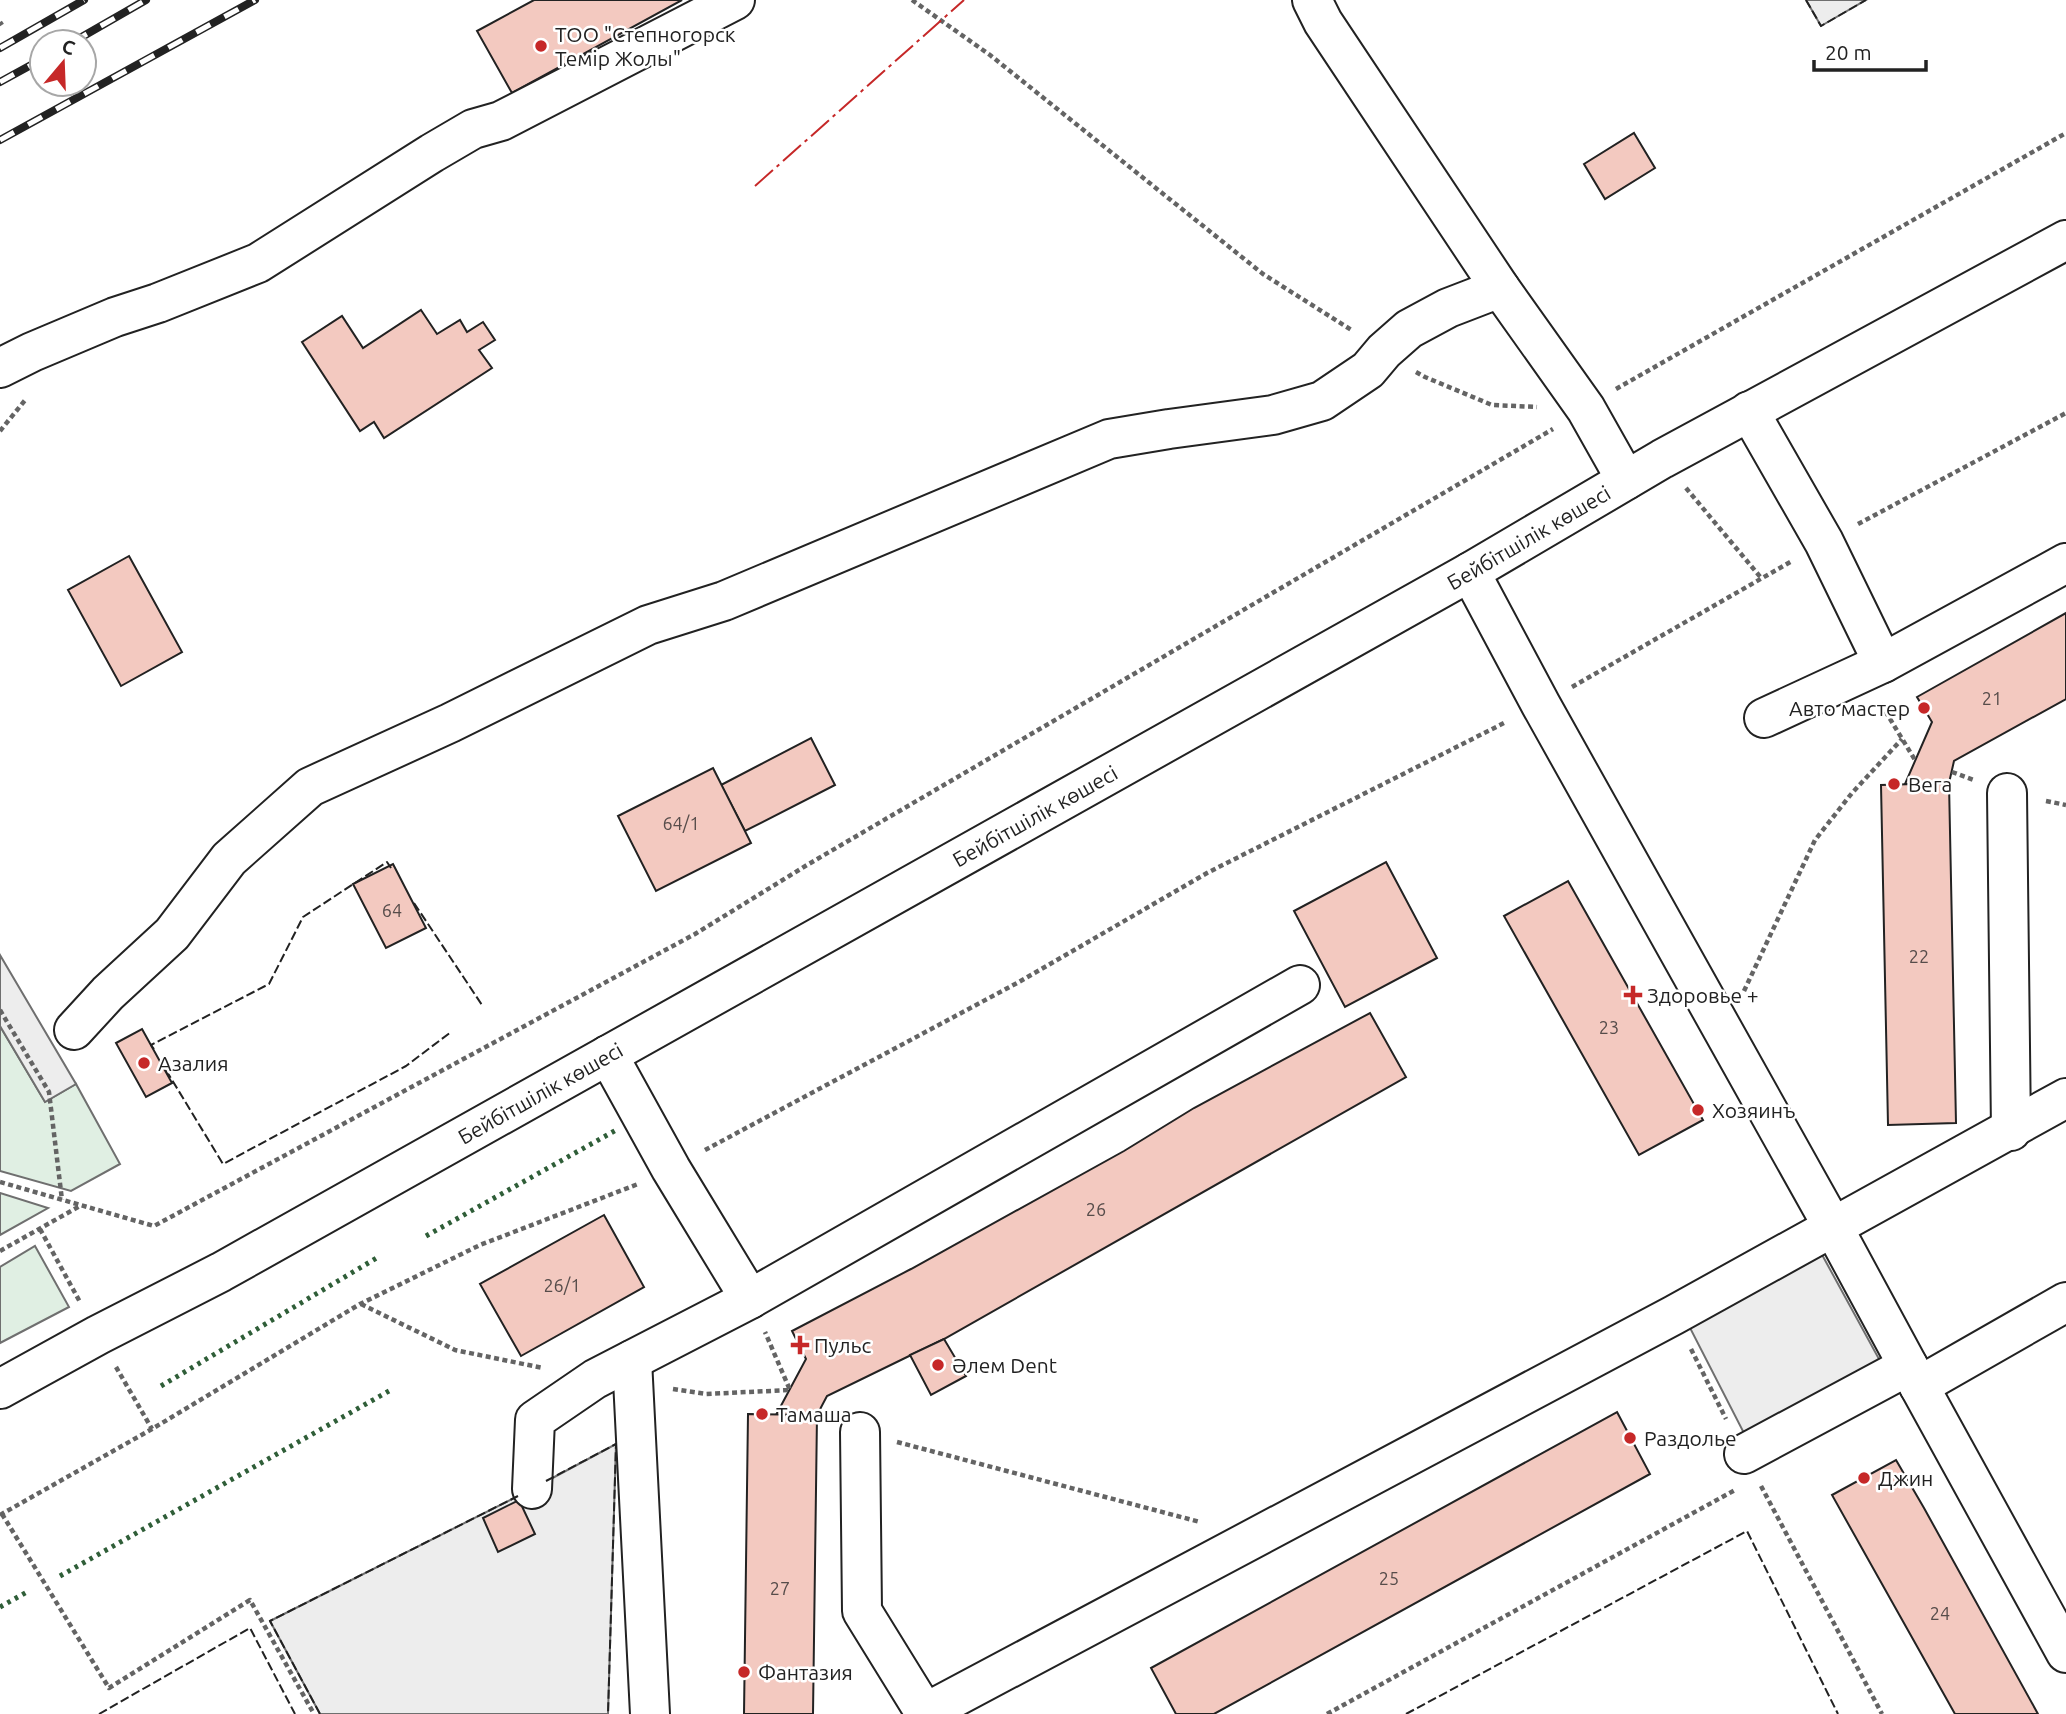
<svg xmlns="http://www.w3.org/2000/svg" width="2066" height="1714" viewBox="0 0 2066 1714" font-family="Ubuntu,sans-serif">
  <style>
    .green { fill: #e0efe3; stroke: #6f6f6f; stroke-width: 2 }
    .parking { fill: #ededed; stroke: #6f6f6f; stroke-width: 2 }
    .building { fill: #f3c9c0; stroke: #222; stroke-width: 2 }
    .lines { fill: none; stroke-linecap: round; stroke-linejoin: round }
    .minor-casing { stroke: #222; stroke-width: 42 }
    .path { stroke: #646464; stroke-width: 4.5; stroke-dasharray: 5 3.5; stroke-linecap: butt }
    .minor { stroke: #fff; stroke-width: 38 }
    .rail-casing { stroke: #222; stroke-width: 8 }
    .rail { stroke: #fff; stroke-width: 5; stroke-dasharray: 16; stroke-linecap: butt }
    .hedge { stroke: #2f5e38; stroke-width: 5; stroke-dasharray: 3.5 5; stroke-linecap: butt }
    .fence { stroke: #222; stroke-width: 2; stroke-dasharray: 9 3.5; stroke-linecap: butt }
    .power { stroke: #c62828; stroke-width: 2; stroke-dasharray: 24 5 3.5 5; stroke-linecap: butt }
    .poi-dot { fill: #c62828; stroke: #fff; stroke-width: 2.5 }
    .labels { text-anchor: middle; dominant-baseline: central; stroke-width: 5; stroke-linejoin: round; paint-order: stroke }
    .number-label { font-size: 18px; fill: #564c4a }
    .poi-label { font-size: 21px; fill: #222; stroke: #fff; text-anchor: start }
    .street-label { font-size: 21px; fill: #222; stroke: #fff }
  </style>
  <rect width="100%" height="100%" fill="#fff"/>
  <g class="green">
    <polygon points="0,1026 45,1102 76,1084 120,1164 71,1191 0,1171"/>
    <polygon points="0,1193 48,1208 0,1235"/>
    <polygon points="35,1246 69,1307 0,1343 0,1267"/>
  </g>
  <g class="parking">
    <polygon points="1806,0 1866,0 1821,26"/>
    <polygon points="0,955 76,1084 45,1102 0,1026"/>
    <polygon points="1820,1251 1885,1370 1748,1441 1688,1324"/>
    <polygon points="616,1444 608,1714 320,1714 270,1621 532,1489"/>
  </g>
  <g class="building">
    <polygon points="534,0 682,0 512,93 477,31"/>
    <polygon points="1634,133 1655,168 1605,199 1584,164"/>
    <polygon points="421,310 437,334 460,320 467,332 483,322 495,340 479,350 492,368 384,438 374,422 360,431 302,342 342,316 363,348"/>
    <polygon points="129,556 182,652 121,686 68,590"/>
    <polygon points="2066,613 2066,699 1954,761 1949,783 1905,784 1932,722 1917,697"/>
    <polygon points="811,738 835,785 745,831 721,785"/>
    <polygon points="713,768 751,843 656,891 618,816"/>
    <polygon points="1949,783 1956,1123 1888,1125 1881,785"/>
    <polygon points="1386,862 1437,958 1345,1007 1294,911"/>
    <polygon points="393,864 426,928 386,948 353,884"/>
    <polygon points="1568,881 1703,1120 1639,1155 1504,916"/>
    <polygon points="1370,1013 1406,1077 944,1339 827,1396 817,1415 776,1415 806,1359 792,1331 911,1269 1124,1151 1194,1108"/>
    <polygon points="142,1029 172,1083 146,1097 116,1043"/>
    <polygon points="604,1215 644,1287 521,1356 480,1284"/>
    <polygon points="944,1339 966,1376 931,1395 910,1355"/>
    <polygon points="1617,1412 1650,1474 1214,1714 1176,1714 1151,1668"/>
    <polygon points="748,1414 817,1415 813,1714 744,1714"/>
    <polygon points="1896,1460 1924,1508 2038,1714 1955,1714 1832,1495"/>
    <polygon points="519,1500 535,1534 498,1552 483,1518"/>
  </g>
  <g class="lines">
    <defs>
      <g id="minor">
        <polyline points="1312,0 1323,22 1500,288 1586,409 1626,480"/>
        <polyline points="0,368 32,352 115,317 158,303 258,263 432,153 473,129 501,121 735,0"/>
        <polyline points="1749,411 1824,542 1883,663"/>
        <polyline points="1470,572 1541,705 1833,1227 1919,1386 2066,1653"/>
        <polyline points="1764,718 1883,663 2066,563"/>
        <polyline points="2007,793 2011,1131"/>
        <polyline points="74,1030 108,993 172,934 229,859 310,787 450,723 648,625 724,601 1109,439 1169,429 1273,415 1322,401 1368,370 1384,351 1409,329 1448,308 1500,288"/>
        <polyline points="608,1055 671,1169 750,1299"/>
        <polyline points="632,1360 650,1714"/>
        <polyline points="1919,1386 2066,1302"/>
        <path id="s1" d="M0,1389L98,1335L221,1272L1470,572L1662,459L2066,240"/>
        <polyline points="860,1432 862,1611 925,1713 1674,1315 2066,1098"/>
        <polyline points="1744,1454 1908,1366"/>
        <polyline points="532,1489 535,1420 595,1379 750,1299 1300,985"/>
      </g>
    </defs>
    <use href="#minor" class="minor-casing"/>
    <g class="path">
      <polyline points="912,0 990,55 1263,274 1353,331"/>
      <polyline points="0,22 2,25"/>
      <polyline points="1416,372 1425,377 1492,405 1537,407"/>
      <polyline points="1616,389 2066,133"/>
      <polyline points="0,431 26,399"/>
      <polyline points="1686,488 1762,579"/>
      <polyline points="1858,524 2066,413"/>
      <polyline points="1572,687 1792,561"/>
      <polyline points="1881,704 1915,760"/>
      <polyline points="1952,772 1974,780"/>
      <polyline points="2046,801 2066,805"/>
      <polyline points="1744,991 1815,840 1852,793 1902,739"/>
      <polyline points="0,1010 49,1092 62,1200"/>
      <polyline points="705,1150 1019,982 1207,873 1506,722"/>
      <polyline points="0,1182 154,1226 695,934 807,865 1553,429"/>
      <polyline points="40,1229 80,1302"/>
      <polyline points="0,1251 80,1206"/>
      <polyline points="361,1304 455,1350 543,1368"/>
      <polyline points="1691,1349 1726,1419"/>
      <polyline points="116,1367 152,1429"/>
      <polyline points="673,1389 706,1394 790,1390 765,1332"/>
      <polyline points="897,1442 1200,1522"/>
      <polyline points="1761,1486 1882,1714"/>
      <polyline points="2,1514 109,1688 250,1600 314,1714"/>
      <polyline points="0,1515 152,1429 360,1304 480,1245 638,1184"/>
      <polyline points="1327,1714 1735,1490"/>
    </g>
    <use href="#minor" class="minor"/>
    <defs>
      <g id="rail">
        <polyline points="73,42 146,0"/>
        <polyline points="0,48 84,0"/>
        <polyline points="0,82 42,59"/>
        <polyline points="0,140 255,0"/>
      </g>
    </defs>
    <use href="#rail" class="rail-casing"/>
    <use href="#rail" class="rail"/>
    <g class="hedge">
      <polyline points="426,1236 618,1129"/>
      <polyline points="161,1386 380,1256"/>
      <polyline points="60,1576 389,1391"/>
      <polyline points="0,1607 27,1592"/>
    </g>
    <g class="fence">
      <polyline points="1806,0 1821,26 1866,0"/>
      <polyline points="414,903 482,1005"/>
      <polyline points="154,1049 151,1045 269,984 303,917 387,862 391,868"/>
      <polyline points="166,1070 223,1164 406,1066 451,1032"/>
      <polyline points="546,1481 616,1444 608,1714"/>
      <polyline points="99,1714 250,1628 295,1714"/>
      <polyline points="320,1714 270,1621 518,1496"/>
      <polyline points="1406,1714 1747,1531 1838,1714"/>
    </g>
    <polyline class="power" points="755,186 964,0"/>
  </g>
  <g class="poi-dot">
    <circle cx="541" cy="46" r="7"/>
    <circle cx="1924" cy="708" r="7"/>
    <circle cx="1894" cy="784" r="7"/>
    <path d="M1629.5 984.5h7v7h7v7h-7v7h-7v-7h-7v-7h7z"/>
    <circle cx="144" cy="1063" r="7"/>
    <circle cx="1698" cy="1110" r="7"/>
    <path d="M796.5 1334.5h7v7h7v7h-7v7h-7v-7h-7v-7h7z"/>
    <circle cx="938" cy="1365" r="7"/>
    <circle cx="762" cy="1414" r="7"/>
    <circle cx="1630" cy="1438" r="7"/>
    <circle cx="1864" cy="1478" r="7"/>
    <circle cx="744" cy="1672" r="7"/>
  </g>
  <g class="labels">
    <g class="number-label">
      <text x="1992" y="698">21</text>
      <text x="681" y="823">64/1</text>
      <text x="392" y="910">64</text>
      <text x="1919" y="956">22</text>
      <text x="1609" y="1027">23</text>
      <text x="1096" y="1209">26</text>
      <text x="562" y="1285">26/1</text>
      <text x="1389" y="1578">25</text>
      <text x="780" y="1588">27</text>
      <text x="1940" y="1613">24</text>
    </g>
    <g class="poi-label">
      <text x="555" y="34">ТОО "Степногорск<tspan x="555" dy="24">Темiр Жолы"</tspan></text>
      <text x="1910" y="708" text-anchor="end">Авто мастер</text>
      <text x="1908" y="784">Вега</text>
      <text x="1647" y="995">Здоровье +</text>
      <text x="158" y="1063">Азалия</text>
      <text x="1712" y="1110">Хозяинъ</text>
      <text x="814" y="1345">Пульс</text>
      <text x="952" y="1365">Әлем Dent</text>
      <text x="776" y="1414">Тамаша</text>
      <text x="1644" y="1438">Раздолье</text>
      <text x="1878" y="1478">Джин</text>
      <text x="758" y="1672">Фантазия</text>
    </g>
    <g class="street-label">
      <text stroke="none"><textPath href="#s1" startOffset="1750">Бейбітшілік көшесі</textPath></text>
      <text stroke="none"><textPath href="#s1" startOffset="1183">Бейбітшілік көшесі</textPath></text>
      <text stroke="none"><textPath href="#s1" startOffset="616">Бейбітшілік көшесі</textPath></text>
    </g>
  </g>
  <g transform="translate(63 63) rotate(19)"><circle r="33" fill="#ffffff" stroke="#a7a7a7" stroke-width="2"/>
  <path d="M0-5L12 26L0 18L-12 26Z" fill="#c62828"/>
  <text y="-10" font-size="19" font-weight="bold" text-anchor="middle" fill="#222222">С</text>
  </g>
  <path d="M1814 60v10h112v-10" fill="none" stroke="#222222" stroke-width="3.5"/>
  <text x="1825" y="60" font-size="21" fill="#222222" stroke="#ffffff" stroke-width="5" paint-order="stroke">20 m</text>
</svg>
